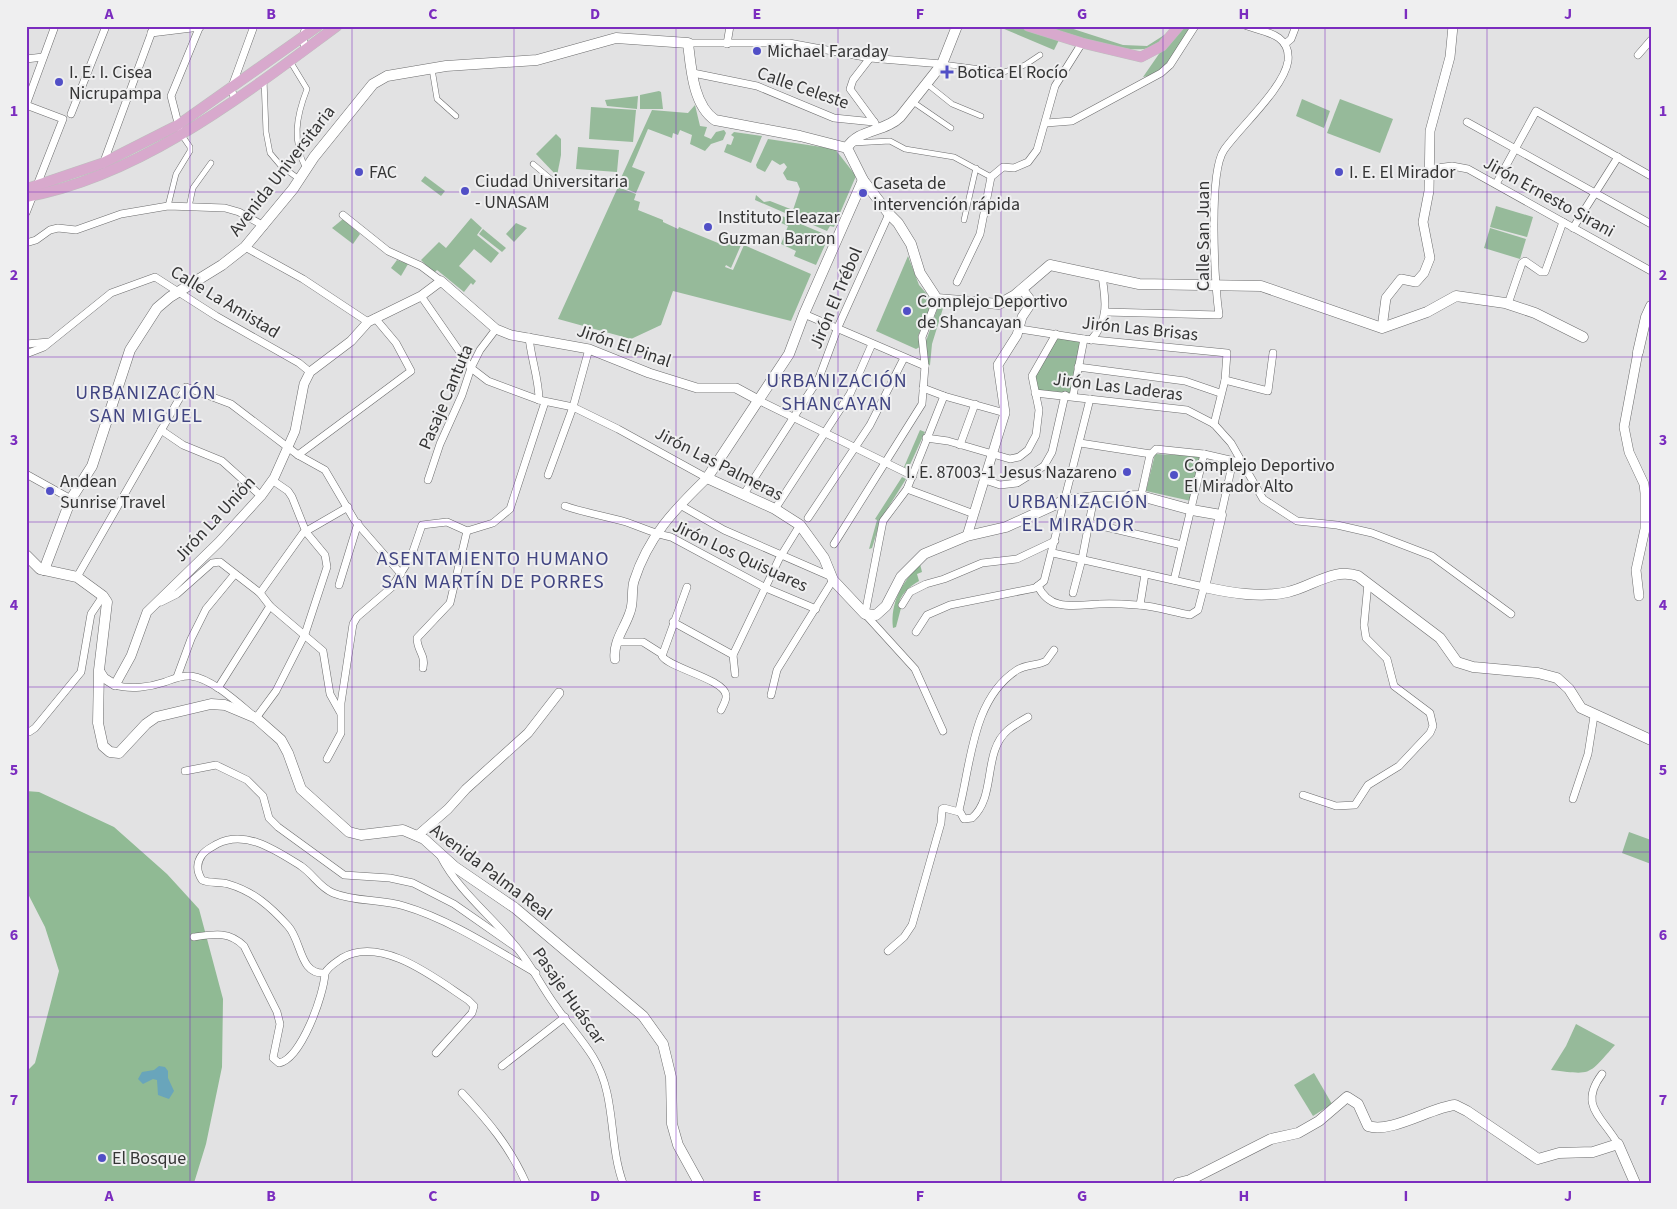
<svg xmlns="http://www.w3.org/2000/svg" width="1677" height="1209" viewBox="0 0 1677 1209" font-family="'Source Sans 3',sans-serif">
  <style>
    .green { fill: #96ba9a }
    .forest { fill: #90ba94 }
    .water { fill: #69a5bb }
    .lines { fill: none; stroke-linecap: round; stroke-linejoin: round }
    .pedestrian-casing { stroke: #6c6c6d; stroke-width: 6 }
    .minor-casing { stroke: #6c6c6d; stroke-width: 8 }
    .tertiary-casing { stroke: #6c6c6d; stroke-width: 10 }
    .secondary-casing { stroke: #6c6c6d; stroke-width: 11 }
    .primary-casing { stroke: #bebebe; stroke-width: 11 }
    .pedestrian { stroke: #fff; stroke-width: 5 }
    .minor { stroke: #fff; stroke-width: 7 }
    .tertiary { stroke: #fff; stroke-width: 9 }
    .secondary { stroke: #fff; stroke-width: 10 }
    .primary { stroke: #d8a9cd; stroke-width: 10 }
    .grid { fill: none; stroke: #7b2cbf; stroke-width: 1; stroke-opacity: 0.55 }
    .poi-dot { fill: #514fc6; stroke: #efeff0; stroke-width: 2 }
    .labels { text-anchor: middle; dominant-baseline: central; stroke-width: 4; stroke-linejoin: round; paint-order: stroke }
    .poi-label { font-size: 18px; fill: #353535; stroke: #efeff0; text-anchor: start }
    .street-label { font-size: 18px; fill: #353535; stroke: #efeff0 }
    .quarter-label { font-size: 20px; letter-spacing: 1px; fill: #414582; stroke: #efeff0 }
    .neatline { fill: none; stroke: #7b2cbf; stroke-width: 2 }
    .grid-label { font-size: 16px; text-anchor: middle; font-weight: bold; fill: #7b2cbf }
  </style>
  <rect width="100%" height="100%" fill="#e2e2e3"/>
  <g class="green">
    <polygon points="997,26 1016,26 1057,39 1059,40 1054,50"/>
    <path d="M1045,26H1064L1123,45L1147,46L1169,32C1163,40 1154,48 1144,49C1119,52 1070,34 1045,26Z"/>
    <path d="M1182,26H1192C1181,45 1167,75 1143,77L1161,51Z"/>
    <polygon points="659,91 661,92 663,109 640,109 640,95"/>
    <polygon points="638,96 637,109 607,106 605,100"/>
    <polygon points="1302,99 1330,111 1324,128 1296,116"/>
    <polygon points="1340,99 1393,119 1380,153 1327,133"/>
    <polygon points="695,105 700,126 707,127 704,136 711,139 716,132 724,130 726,133 723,140 711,144 705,151 690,144 692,135 680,130 678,135 673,133 672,138 648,129 632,167 645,172 636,193 624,188 626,182 620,180 652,110 688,113"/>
    <polygon points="591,107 636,110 633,142 589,139"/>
    <polygon points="734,132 762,136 751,163 724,152 727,144 731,145 734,137 731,135"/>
    <polygon points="556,134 561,139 561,155 557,176 536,154"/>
    <polygon points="768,139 835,149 856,176 834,227 830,226 827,231 755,200 756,195 764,202 770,201 793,210 800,189 797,182 787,180 783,173 787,167 784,163 780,165 772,160 765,172 757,168 756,165"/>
    <polygon points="578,147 619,150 617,172 576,169"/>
    <polygon points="425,176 445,191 441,196 421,181"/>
    <polygon points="618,187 636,194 634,200 640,202 638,210 663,220 663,222 678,229 679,227 718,243 722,233 729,236 728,239 741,245 731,268 726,265 725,267 733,270 744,245 811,274 791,321 673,291 661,325 631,339 558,319"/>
    <polygon points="1496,206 1533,217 1527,237 1490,227"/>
    <polygon points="782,216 829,236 816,265 794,256 796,251 781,244 788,226 779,222"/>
    <polygon points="471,218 482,228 477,235 499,253 491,263 474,249 459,266 476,281 473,285 471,283 464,292 437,270 434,273 421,260 439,242 446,248"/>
    <polygon points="343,219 360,234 353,244 332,228"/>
    <polygon points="516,223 527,228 514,242 506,234"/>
    <polygon points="1490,228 1526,239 1520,259 1484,248"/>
    <polygon points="483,229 506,248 502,252 479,234"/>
    <polygon points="908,256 919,285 933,301 918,336 920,347 916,349 876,331"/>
    <polygon points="397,260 408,264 401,276 391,268"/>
    <polygon points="939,304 944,305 932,344 930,365 927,366 926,341"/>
    <polygon points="1057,338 1082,341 1071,393 1037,390 1035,373"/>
    <polygon points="920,430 925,432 908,469 904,467"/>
    <polygon points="1155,454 1200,456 1191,501 1146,491"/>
    <polygon points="902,477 906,479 881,519 872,548 869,549 877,520 875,519"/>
    <polygon points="1629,832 1651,840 1651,864 1622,853"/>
    <path d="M1576,1024L1615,1045C1587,1076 1593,1075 1551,1070L1566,1046Z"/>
    <polygon points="1314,1073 1332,1104 1313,1116 1294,1085"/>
  </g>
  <g class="forest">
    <path d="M920,564L922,572L917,574L919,581C909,587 900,594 898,607L901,608L896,627L893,628C890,602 902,583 920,564Z"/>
    <polygon points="26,791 39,792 114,827 167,874 199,909 223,999 222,1067 206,1144 194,1183 26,1183 26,1072 35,1063 59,971 45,927 26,890"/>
  </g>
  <polygon class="water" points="159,1066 165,1067 168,1071 168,1078 174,1091 169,1099 158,1095 157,1080 153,1079 143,1084 138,1079 142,1072 154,1070"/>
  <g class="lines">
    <defs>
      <g id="pedestrian">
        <path d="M290,61L307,89C296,117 292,141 306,169"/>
        <polyline points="942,64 1004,72 1025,65 1040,55"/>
        <polyline points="432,69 437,99 456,116"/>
        <polyline points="264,79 266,132 270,153 281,166 299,179"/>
        <polyline points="927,84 952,104 981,116"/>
        <polyline points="913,102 951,128"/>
        <polyline points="853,143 890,141 905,149 954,157 991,177"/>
        <polyline points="533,164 559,186"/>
        <polyline points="168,206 176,174 190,151 190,147 181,134"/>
        <polyline points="189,207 193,188 211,163"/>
        <polyline points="964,220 976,168"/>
      </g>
      <g id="minor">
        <polyline points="151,33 200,27"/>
        <polyline points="688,43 789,43 870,58 942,64"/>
        <polyline points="727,44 730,26"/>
        <polyline points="1285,44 1291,39 1296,26"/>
        <polyline points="305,50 303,37 306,26"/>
        <polyline points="1638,55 1651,40"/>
        <polyline points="870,58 853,80 850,89 875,123"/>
        <polyline points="26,59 43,57"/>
        <polyline points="693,73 757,86 834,118 874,122"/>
        <polyline points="235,99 231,89 254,26"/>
        <polyline points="26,105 63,119 26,213"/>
        <polyline points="26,105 55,26"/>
        <polyline points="71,114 106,26"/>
        <polyline points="1467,122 1651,224"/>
        <polyline points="1046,123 1072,121 1161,73 1170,65 1195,26"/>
        <polyline points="179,127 171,96 200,26"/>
        <polyline points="103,164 154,26"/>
        <polyline points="1429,169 1452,166 1468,169 1651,271"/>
        <polyline points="1496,184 1536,111 1651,176"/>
        <polyline points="343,215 388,251 421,266 441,281"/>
        <polyline points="1573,228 1618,157"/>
        <polyline points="26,243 36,240 50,230 58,228 76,230 121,214 168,206 225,208 239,212 264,226"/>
        <polyline points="245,247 303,279 368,322"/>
        <polyline points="957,282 980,234 991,177 1003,167 1014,168 1028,162 1037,150 1055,86 1082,43"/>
        <polyline points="421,296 471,368 488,381 539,400 573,407 618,429 707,478"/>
        <polyline points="1505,303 1509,301 1522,263 1525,261 1541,272 1545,272 1563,222"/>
        <path d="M1105,312L1219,315C1215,285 1208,173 1224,150C1240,127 1284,88 1288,61C1291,35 1266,32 1247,26"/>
        <polyline points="804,314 925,366"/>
        <polyline points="1020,329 1084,339 1227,353 1225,380 1214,424"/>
        <path d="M529,337C531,359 539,379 539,400"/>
        <path d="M1091,340C1109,320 1106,301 1102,276"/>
        <polyline points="26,344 49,342"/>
        <polyline points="26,354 44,347 111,293 155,277 216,316 299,363 310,372"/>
        <polyline points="1078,367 1185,381 1220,393"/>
        <polyline points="1225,380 1268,391 1273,353"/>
        <polyline points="923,388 944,396 1005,413"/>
        <polyline points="1035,393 1187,410 1214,424 1231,443 1263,499 1297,521 1337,525 1372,533 1432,556 1511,614"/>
        <polyline points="1073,396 1084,339"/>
        <polyline points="760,401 913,476"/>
        <polyline points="161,430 183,445 222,461 261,496"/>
        <polyline points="926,438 948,441 1010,459 1019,457 1028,450 1036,435 1039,410 1032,376 1056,334"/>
        <polyline points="1080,443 1151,454"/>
        <polyline points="960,445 975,404"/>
        <polyline points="298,455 411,371 396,343 375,318"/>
        <polyline points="26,474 71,499"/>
        <polyline points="548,475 573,407 589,349"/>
        <polyline points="428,480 440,444 462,395 471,368 480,350 496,329"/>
        <polyline points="985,480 1000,485 1017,483 1044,466 1052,452 1065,395"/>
        <polyline points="907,489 974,514"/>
        <polyline points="744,494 819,378 838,327 889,214"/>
        <polyline points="1141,496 1150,455 1156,449 1204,454 1243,463"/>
        <polyline points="680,505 724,530 832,577"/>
        <path d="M565,506C585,513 606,516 626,522C641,527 655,534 671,537L766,588L816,609"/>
        <polyline points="775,509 850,394 872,344"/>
        <polyline points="1221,515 1233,461"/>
        <polyline points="808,518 870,425 904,358"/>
        <polyline points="1089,523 1182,545"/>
        <polyline points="467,531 493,523 510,509 545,402"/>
        <polyline points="834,544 922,404 925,366 922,337 937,299"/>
        <polyline points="77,577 186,387 231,404 298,455 325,470 355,521 401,574"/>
        <polyline points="1174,580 1204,454"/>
        <polyline points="339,585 358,523"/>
        <path d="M1038,586C1050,612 1076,605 1099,604C1112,603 1125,604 1137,605C1155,606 1173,612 1190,615L1198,610L1204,587L1053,553"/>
        <path d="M687,587L662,656C669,668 724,679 726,695C727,699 723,706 721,710"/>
        <polyline points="260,593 303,533 348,507"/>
        <polyline points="1073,593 1082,559 1094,497"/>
        <polyline points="161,602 177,594 212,563 220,562 260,593 270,606 323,651 330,694 340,712"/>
        <polyline points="902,605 910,592 926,584 944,579 982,563 1017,559 1055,541"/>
        <polyline points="1140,605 1145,574"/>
        <polyline points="673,622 733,655 779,559 800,525"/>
        <polyline points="916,632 927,615 950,605 1035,588 1044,581 1090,399"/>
        <polyline points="617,642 643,642 662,654"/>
        <polyline points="733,655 735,674"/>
        <path d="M423,668C426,655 417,651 417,638L450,603L467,531"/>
        <polyline points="177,677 191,639 206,609 234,575"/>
        <path d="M115,685C130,690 150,687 165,682C173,679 181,675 191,676C213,679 239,704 256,718L276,691L305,634L327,567L325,555L306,532L292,497L288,491L272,480"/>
        <polyline points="218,688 270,606"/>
        <polyline points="771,695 777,670 833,580"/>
        <path d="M1028,717C1021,721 1014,725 1008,730C982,752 997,796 972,818L964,819L959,810C971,764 972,699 1017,670C1026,664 1037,666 1046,661L1054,650"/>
        <polyline points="26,731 29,732 35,728 81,672 91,614 103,596"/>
        <polyline points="943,731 915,669 865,614 883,521 907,489 944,396"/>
        <polyline points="327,759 341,733 341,703 353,624 357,617 392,587 411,557 422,525 447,522 467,531"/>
        <polyline points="185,771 216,765 247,780 263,796 269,818 278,827 344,875 390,878 413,883 454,904 517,948"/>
        <polyline points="1303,795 1336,806 1355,805 1368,785 1399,766 1430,733 1433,726 1430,713 1394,686 1387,659 1366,638 1364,625 1368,583"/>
        <polyline points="1573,799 1588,754 1594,716"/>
        <path d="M441,857C459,892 493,917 517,948C532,966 541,986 555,1005C567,1023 582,1039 593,1057C617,1096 608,1142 623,1183"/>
        <path d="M194,937C214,934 229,931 244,946L277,1012L280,1024L273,1058L279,1063C301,1059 324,995 325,973"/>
        <polyline points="888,951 904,937 912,925 941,823 942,809 944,808 959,812"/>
        <path d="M436,1053L472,1013L474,1006L468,1000C436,979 382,935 342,958C335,963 329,966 325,973C299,975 302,941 288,926C271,907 253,891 228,884C219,881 210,884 202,880C197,872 196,863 202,855C205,850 212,847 217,844C246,829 277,851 301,866C313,874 319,887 333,893C355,902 381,899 404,906C449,919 496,950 536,973"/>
        <polyline points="502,1066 565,1017"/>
        <path d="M1602,1074C1578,1106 1602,1116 1618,1144"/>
        <path d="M462,1093C488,1121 510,1147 526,1183"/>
      </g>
      <g id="tertiary">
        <polyline points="1382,328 1386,298 1401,279 1416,282 1424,273 1430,258 1423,222 1429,191 1430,131 1450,57 1453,26"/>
        <polyline points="1638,352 1624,427 1629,452 1644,484 1645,493 1645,529 1636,570 1639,596"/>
        <polyline points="967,536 1005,413 998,365 1017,335 1022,317 1030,305 1029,298 1022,289"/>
        <path d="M615,659C613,641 625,628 630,612C634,602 631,591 634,581C648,537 674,510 707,478"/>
        <polyline points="99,670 104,678 115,685 131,656 147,612 219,542 261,496 274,478 295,431 304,384 310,372 351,341 368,322 421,296 441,281 496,329 511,335 589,349 649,373 697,388 736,388 760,401"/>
        <polyline points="417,836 448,809 466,789 528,733 559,693"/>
      </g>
      <g id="secondary">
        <path d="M957,26L942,64L900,117C885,132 858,129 847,148L863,180L889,214L898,223L911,244L920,273L937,299L999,304L1015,295L1050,265L1139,284L1261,286L1382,328L1427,312L1456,296L1505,303L1535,313L1583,337"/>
        <path d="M863,180L804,314L789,354L707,478L775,509L800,525L824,558L833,580L865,614L876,615L886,606L901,577L924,554L967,536L1006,527L1063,501L1094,497L1141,496L1192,510L1221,515L1204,587C1231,593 1261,598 1288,592C1311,587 1334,567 1358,576L1440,638L1457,662L1473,667L1538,673L1557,678L1569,689L1581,708L1651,740"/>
        <polyline points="1638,352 1646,317 1651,306"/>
        <polyline points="26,555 40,569 77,577 103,596 107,602 99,670 98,723 103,746 110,752 119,753 146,724 156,717 211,704 225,705 256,718 281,740 288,753 301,789 349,832 361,835 403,830 424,839 455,867 515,908 643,1016 663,1044 671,1077 672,1124 678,1145 699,1183"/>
        <path d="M44,570L71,499L92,466L130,350L157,308L170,297L222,265L245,247L293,189L314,157L373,84L387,76L446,66L537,60L616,38L688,43C691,68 693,105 715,120L800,136L847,148"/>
        <path d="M1178,1183L1190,1180L1271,1139L1298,1133L1319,1121L1347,1097L1358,1104L1368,1126C1390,1134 1432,1107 1455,1105L1467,1111L1538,1159L1559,1153L1593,1152L1618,1144L1635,1183"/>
      </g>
      <g id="primary">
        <polyline points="1028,26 1082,43 1141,57 1162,46 1179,26"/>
        <polyline points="26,189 103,163 178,125 318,26"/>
        <path d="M26,197C141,176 245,94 337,26"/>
      </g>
    </defs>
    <use href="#pedestrian" class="pedestrian-casing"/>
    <use href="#minor" class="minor-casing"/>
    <use href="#tertiary" class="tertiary-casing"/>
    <use href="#secondary" class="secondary-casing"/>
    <use href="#primary" class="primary-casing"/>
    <use href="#pedestrian" class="pedestrian"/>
    <use href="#minor" class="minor"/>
    <use href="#tertiary" class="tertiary"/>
    <use href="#secondary" class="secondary"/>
    <use href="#primary" class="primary"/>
  </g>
  <path class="grid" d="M190,26V1183M352,26V1183M514,26V1183M676,26V1183M838,26V1183M1001,26V1183M1163,26V1183M1325,26V1183M1487,26V1183M26,192H1651M26,357H1651M26,522H1651M26,687H1651M26,852H1651M26,1017H1651"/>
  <g class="poi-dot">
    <circle cx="757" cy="51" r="5"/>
    <path d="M944.5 64.5h5v5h5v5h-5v5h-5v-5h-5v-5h5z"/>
    <circle cx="59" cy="82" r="5"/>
    <circle cx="359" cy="172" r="5"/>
    <circle cx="1339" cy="172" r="5"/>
    <circle cx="465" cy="191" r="5"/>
    <circle cx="863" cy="193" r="5"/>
    <circle cx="708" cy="227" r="5"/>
    <circle cx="907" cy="311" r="5"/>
    <circle cx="1127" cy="472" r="5"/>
    <circle cx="1174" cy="475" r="5"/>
    <circle cx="50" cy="491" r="5"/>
    <circle cx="102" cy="1158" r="5"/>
  </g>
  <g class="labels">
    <g class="poi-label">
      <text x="767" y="51">Michael Faraday</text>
      <text x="69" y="72">I. E. I. Cisea<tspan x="69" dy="21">Nicrupampa</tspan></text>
      <text x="957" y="72">Botica El Rocío</text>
      <text x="369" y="172">FAC</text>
      <text x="1349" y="172">I. E. El Mirador</text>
      <text x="475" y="181">Ciudad Universitaria<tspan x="475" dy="21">- UNASAM</tspan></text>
      <text x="873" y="183">Caseta de<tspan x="873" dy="21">intervención rápida</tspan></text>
      <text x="718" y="217">Instituto Eleazar<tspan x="718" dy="21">Guzman Barron</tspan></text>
      <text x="917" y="301">Complejo Deportivo<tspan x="917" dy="21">de Shancayan</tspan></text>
      <text x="1184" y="465">Complejo Deportivo<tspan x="1184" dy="21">El Mirador Alto</tspan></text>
      <text x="1117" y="472" text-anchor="end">I. E. 87003-1 Jesus Nazareno</text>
      <text x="60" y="481">Andean<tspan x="60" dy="21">Sunrise Travel</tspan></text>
      <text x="112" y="1158">El Bosque</text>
    </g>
    <g class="street-label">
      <text transform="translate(803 88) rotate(19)">Calle Celeste</text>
      <text transform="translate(282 171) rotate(-52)">Avenida Universitaria</text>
      <text transform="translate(1549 197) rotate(29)">Jirón Ernesto Sirani</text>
      <text transform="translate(1203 236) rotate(-90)">Calle San Juan</text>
      <text transform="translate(836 298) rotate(-67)">Jirón El Trébol</text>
      <text transform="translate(225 302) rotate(31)">Calle La Amistad</text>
      <text transform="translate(1140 329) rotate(6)">Jirón Las Brisas</text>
      <text transform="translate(624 346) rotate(19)">Jirón El Pinal</text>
      <text transform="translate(1118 387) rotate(7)">Jirón Las Laderas</text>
      <text transform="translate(446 397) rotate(-67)">Pasaje Cantuta</text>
      <text transform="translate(719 464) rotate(27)">Jirón Las Palmeras</text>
      <text transform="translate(215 519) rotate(-47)">Jirón La Unión</text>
      <text transform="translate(740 556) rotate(25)">Jirón Los Quisuares</text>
      <text transform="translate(491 872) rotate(37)">Avenida Palma Real</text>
      <text transform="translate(569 996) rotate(55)">Pasaje Huáscar</text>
    </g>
    <g class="quarter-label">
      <text x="837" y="381">URBANIZACIÓN<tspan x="837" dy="23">SHANCAYAN</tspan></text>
      <text x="146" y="393">URBANIZACIÓN<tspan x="146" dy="23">SAN MIGUEL</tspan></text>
      <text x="1078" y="502">URBANIZACIÓN<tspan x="1078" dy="23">EL MIRADOR</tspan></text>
      <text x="493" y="559">ASENTAMIENTO HUMANO<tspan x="493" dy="23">SAN MARTÍN DE PORRES</tspan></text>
    </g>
  </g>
  <rect width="1677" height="1209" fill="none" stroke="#efeff0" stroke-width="55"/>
  <rect x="28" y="28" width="1622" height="1154" class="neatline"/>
  <g class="grid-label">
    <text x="109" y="19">A</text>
    <text x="271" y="19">B</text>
    <text x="433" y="19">C</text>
    <text x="595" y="19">D</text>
    <text x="757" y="19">E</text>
    <text x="920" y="19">F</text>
    <text x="1082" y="19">G</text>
    <text x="1244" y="19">H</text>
    <text x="1406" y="19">I</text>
    <text x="1568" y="19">J</text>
    <text x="14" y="116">1</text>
    <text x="1663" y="116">1</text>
    <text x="14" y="280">2</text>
    <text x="1663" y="280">2</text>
    <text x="14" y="445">3</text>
    <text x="1663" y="445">3</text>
    <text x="14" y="610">4</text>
    <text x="1663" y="610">4</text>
    <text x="14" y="775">5</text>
    <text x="1663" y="775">5</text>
    <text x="14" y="940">6</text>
    <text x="1663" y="940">6</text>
    <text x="14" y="1105">7</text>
    <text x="1663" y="1105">7</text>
    <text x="109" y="1201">A</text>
    <text x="271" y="1201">B</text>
    <text x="433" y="1201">C</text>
    <text x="595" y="1201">D</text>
    <text x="757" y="1201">E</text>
    <text x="920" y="1201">F</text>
    <text x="1082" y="1201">G</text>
    <text x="1244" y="1201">H</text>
    <text x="1406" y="1201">I</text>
    <text x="1568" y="1201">J</text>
  </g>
</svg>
